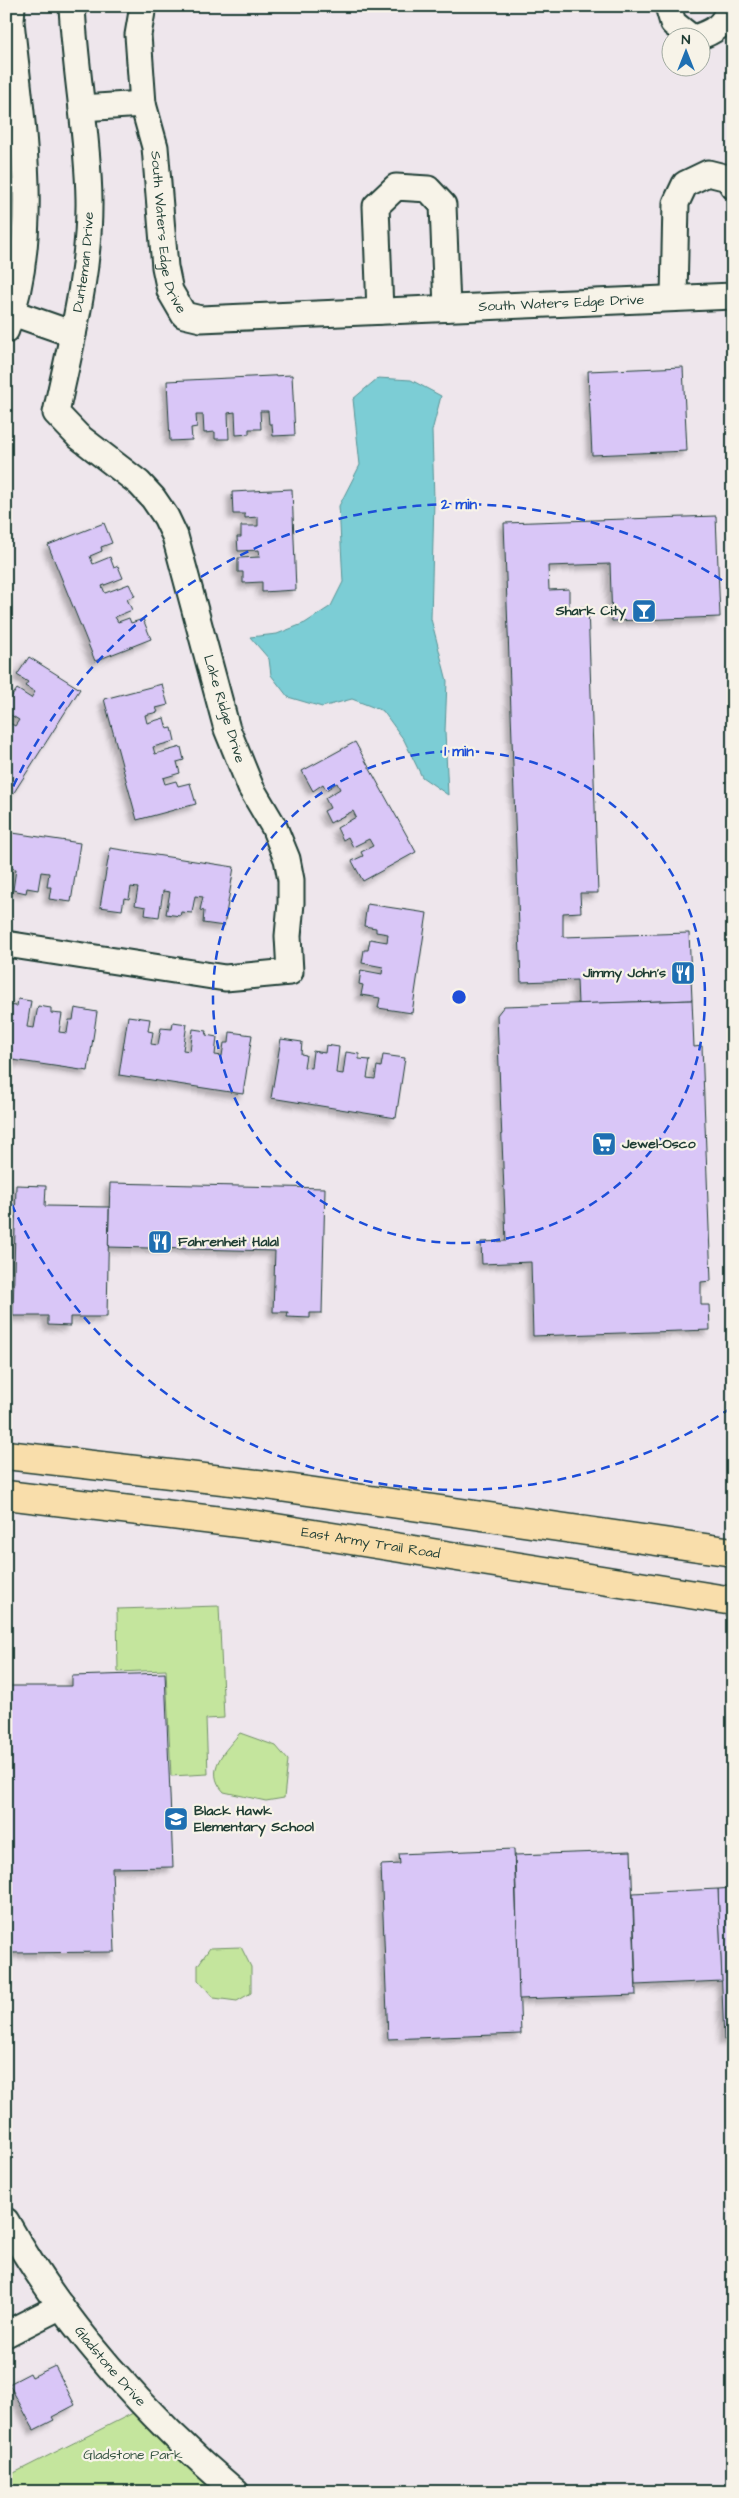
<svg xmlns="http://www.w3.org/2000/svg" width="739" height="2498" viewBox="0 0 739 2498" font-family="'Architects Daughter',sans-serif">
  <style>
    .green { fill: #c4e59d; stroke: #729168 }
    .water { fill: #7ccdd5; stroke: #579395 }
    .building { fill: #d9c6f7; stroke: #1f3d34; filter: url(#shadow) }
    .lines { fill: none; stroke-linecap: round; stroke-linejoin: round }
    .minor-casing { stroke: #1f3d34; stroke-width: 29 }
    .major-casing { stroke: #1f3d34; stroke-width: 31 }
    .minor { stroke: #f7f3e8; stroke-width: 25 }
    .major { stroke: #f9deab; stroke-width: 28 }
    .ring { fill: none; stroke: #1d4ed8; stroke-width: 2.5; stroke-dasharray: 9 6 }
    .labels { text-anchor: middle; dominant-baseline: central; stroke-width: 4.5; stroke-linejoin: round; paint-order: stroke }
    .street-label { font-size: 14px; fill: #1f3d34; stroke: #f7f3e8 }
    .poi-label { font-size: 14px; font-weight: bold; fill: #1f3d34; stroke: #f7f3e8; text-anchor: start }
    .park-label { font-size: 14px; fill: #385644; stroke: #f7f3e8 }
    .centre { fill: #1d4ed8; stroke: #f7f3e8; stroke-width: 2.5 }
    .ring-label { font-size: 15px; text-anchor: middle; font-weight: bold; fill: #1d4ed8; stroke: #f7f3e8; stroke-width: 4.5; stroke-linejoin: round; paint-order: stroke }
  </style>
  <defs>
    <filter id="shadow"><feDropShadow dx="-4.5" dy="4.5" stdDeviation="2.5" flood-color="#0004"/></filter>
  </defs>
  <rect width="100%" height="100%" fill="#eee6ec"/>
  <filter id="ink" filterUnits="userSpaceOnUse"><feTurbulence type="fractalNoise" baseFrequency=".02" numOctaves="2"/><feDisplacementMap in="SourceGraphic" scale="10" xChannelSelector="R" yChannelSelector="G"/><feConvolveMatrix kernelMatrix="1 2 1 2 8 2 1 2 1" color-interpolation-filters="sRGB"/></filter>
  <g filter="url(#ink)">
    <g class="green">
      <polygon points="219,1606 224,1718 206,1719 208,1774 171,1776 166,1670 118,1672 117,1609"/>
      <path d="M240,1733L276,1746L288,1760L284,1798L266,1801L224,1792C203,1770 226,1750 240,1733Z"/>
      <polygon points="241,1947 251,1967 251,1993 237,2001 214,1998 198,1980 198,1965 210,1948"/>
      <polygon points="141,2409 225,2492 6,2492 6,2477"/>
    </g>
    <polygon class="water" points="378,378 411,380 441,396 432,431 434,500 431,619 447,681 445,731 448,795 422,777 404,740 383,711 352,699 322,707 288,697 271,675 269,659 250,637 277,634 305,623 331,606 343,582 339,506 360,465 353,399"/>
    <g class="building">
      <polygon points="683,367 687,451 592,455 588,371"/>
      <polygon points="292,375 295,435 273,436 272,424 269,424 268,411 260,411 261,429 249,429 249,434 236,435 235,412 228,413 229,439 215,439 215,432 204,433 203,415 196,415 197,427 191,428 192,440 170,441 167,381"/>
      <polygon points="292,489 296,590 262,592 262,582 243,583 243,572 238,572 238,558 260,557 259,550 238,551 237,537 241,537 241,526 258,526 258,517 245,518 245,514 233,514 232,492"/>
      <polygon points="716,516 720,617 612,621 610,564 548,566 549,590 569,589 569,608 588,607 598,893 580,893 581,912 563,913 563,937 689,933 692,1000 578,1004 577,980 521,982 504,523"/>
      <polygon points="104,523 112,543 101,547 102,551 90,556 93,564 110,557 114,568 118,566 123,578 102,586 105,593 129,584 135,596 127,599 132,610 115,617 118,622 129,618 131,623 143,619 151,639 95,661 48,545"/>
      <polygon points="29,657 80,689 13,794 6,790 6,721 15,726 19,720 6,712 6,696 10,699 17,689 31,698 35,692 25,686 28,682 17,675"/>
      <polygon points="162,684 168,705 156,708 158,712 145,715 147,723 164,718 167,729 172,728 175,741 153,747 155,754 181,747 184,760 177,762 180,773 163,778 165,784 176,781 178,786 190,783 196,804 137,820 104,699"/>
      <polygon points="355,742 416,852 363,881 352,861 363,856 361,852 373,846 369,839 353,847 348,837 343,840 337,828 356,817 353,811 330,823 324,811 330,808 325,798 340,789 337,783 326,790 323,784 313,791 302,771"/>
      <polygon points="6,832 80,843 71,902 49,899 51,887 47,887 49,873 41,872 38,890 27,888 26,893 13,890 16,869 9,867 6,884"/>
      <polygon points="110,848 234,867 224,926 203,923 204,911 200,910 203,897 195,896 192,913 181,912 180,916 166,914 170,892 163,891 159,917 145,915 146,907 135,905 138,888 131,887 129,899 124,898 122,910 100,907"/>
      <polygon points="367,904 427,913 412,1013 378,1008 380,998 361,995 363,985 359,984 361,970 382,974 383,967 362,963 364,950 368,950 370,939 387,942 388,934 376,932 376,928 364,926"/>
      <polygon points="18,999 31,1001 27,1027 34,1028 38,1006 51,1008 51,1013 62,1014 59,1032 67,1033 69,1020 73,1020 75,1008 97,1012 88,1071 6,1059 6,1005 17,1006"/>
      <polygon points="692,1000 694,1047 702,1046 711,1281 701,1282 701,1305 709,1305 710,1330 533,1336 531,1262 482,1264 481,1242 506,1241 497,1015 504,1006"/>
      <polygon points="128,1016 150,1019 148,1031 153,1032 151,1044 158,1045 161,1028 172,1029 173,1022 187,1024 183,1050 190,1051 193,1029 207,1031 206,1035 217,1037 215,1055 222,1056 224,1043 229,1043 230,1032 252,1035 243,1094 119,1075"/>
      <polygon points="281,1039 302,1042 301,1054 306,1055 304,1067 311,1068 313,1051 325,1053 326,1045 339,1047 336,1073 343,1074 346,1052 359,1054 359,1059 370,1060 367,1078 375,1079 377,1066 381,1067 383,1055 405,1058 396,1118 271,1098"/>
      <polygon points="110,1183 325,1188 322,1313 310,1313 310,1318 287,1317 288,1312 273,1312 275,1251 108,1247"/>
      <polygon points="16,1185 46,1186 45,1206 109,1207 107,1317 70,1317 70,1326 48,1325 48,1316 13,1316"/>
      <polygon points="165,1673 173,1867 112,1868 115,1952 8,1953 6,1686 72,1686 72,1676"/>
      <polygon points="514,1849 521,2034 388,2039 381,1865 400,1864 399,1854"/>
      <polygon points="631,1851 636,1995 519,1999 515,1855"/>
      <polygon points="733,1888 733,2039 724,2040 718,1889"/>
      <polygon points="718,1889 722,1981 636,1985 633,1893"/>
      <polygon points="55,2366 75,2405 52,2417 54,2420 34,2430 9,2384 30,2373 32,2377"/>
    </g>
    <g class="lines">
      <defs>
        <g id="minor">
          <path id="s1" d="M143,6L138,35L143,104L155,147L165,267L170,291L184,315L201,319L733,296"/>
          <polyline points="668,6 673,23 692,38"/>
          <path d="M695,38C713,32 725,26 729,6"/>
          <polyline points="82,108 143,104"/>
          <polyline points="674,298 676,203 685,184 708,173 728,178 733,186"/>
          <polyline points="380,311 376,206 396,187 428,189 443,205 447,308"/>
          <polyline points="13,313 73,334"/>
          <path d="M6,330C42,235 21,120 11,21L12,6"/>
          <path id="s2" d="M6,944L225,978L290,972L288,936L291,903V880L287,859L274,827L251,788L227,729L175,536L166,517L153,498L139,483L78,436L56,413C71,342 90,272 89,199C88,134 75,71 72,6"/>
          <path id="s3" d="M6,2221C62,2322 148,2418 236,2492"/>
          <polyline points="6,2334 61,2306"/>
        </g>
        <g id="major">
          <polyline points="6,1455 266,1485 733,1552"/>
          <path id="s4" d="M6,1495L263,1526L733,1601"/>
        </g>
      </defs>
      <use href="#minor" class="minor-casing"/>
      <use href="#major" class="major-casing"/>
      <use href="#minor" class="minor"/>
      <use href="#major" class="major"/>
    </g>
  </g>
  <g class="ring">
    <circle cx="459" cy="997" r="246"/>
    <path d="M731 1408A493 493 0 0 1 7 1194M7 800A493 493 0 0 1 731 586"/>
  </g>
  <defs>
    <symbol id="bar-square" viewBox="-11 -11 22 22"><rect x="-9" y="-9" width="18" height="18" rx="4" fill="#1f6fb2" stroke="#f7f3e8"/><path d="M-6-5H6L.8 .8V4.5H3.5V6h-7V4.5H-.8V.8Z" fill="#fff"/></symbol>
    <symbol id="restaurant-square" viewBox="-11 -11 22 22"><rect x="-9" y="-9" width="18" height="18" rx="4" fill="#1f6fb2" stroke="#f7f3e8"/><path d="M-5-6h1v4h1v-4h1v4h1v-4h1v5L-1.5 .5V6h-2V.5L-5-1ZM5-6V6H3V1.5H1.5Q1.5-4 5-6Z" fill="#fff"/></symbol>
    <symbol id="supermarket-square" viewBox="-11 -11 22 22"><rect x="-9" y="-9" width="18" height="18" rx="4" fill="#1f6fb2" stroke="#f7f3e8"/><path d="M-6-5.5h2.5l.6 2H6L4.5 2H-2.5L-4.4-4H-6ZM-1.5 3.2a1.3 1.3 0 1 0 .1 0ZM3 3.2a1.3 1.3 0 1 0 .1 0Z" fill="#fff"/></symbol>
    <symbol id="school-square" viewBox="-11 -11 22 22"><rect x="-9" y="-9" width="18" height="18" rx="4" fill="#1f6fb2" stroke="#f7f3e8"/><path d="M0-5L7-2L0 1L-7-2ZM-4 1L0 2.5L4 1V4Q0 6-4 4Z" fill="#fff"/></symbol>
  </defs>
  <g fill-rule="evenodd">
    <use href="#bar-square" x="630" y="597" width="28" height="28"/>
    <use href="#restaurant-square" x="669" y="959" width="28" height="28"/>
    <use href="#supermarket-square" x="590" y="1130" width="28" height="28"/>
    <use href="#restaurant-square" x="146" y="1228" width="28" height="28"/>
    <use href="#school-square" x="162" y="1805" width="28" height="28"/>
  </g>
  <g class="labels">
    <g class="street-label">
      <text stroke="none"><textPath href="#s1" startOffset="230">South Waters Edge Drive</textPath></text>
      <text stroke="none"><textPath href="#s2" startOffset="1071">Dunteman Drive</textPath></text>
      <text stroke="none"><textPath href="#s1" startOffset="694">South Waters Edge Drive</textPath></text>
      <text transform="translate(224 709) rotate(73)">Lake Ridge Drive</text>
      <text stroke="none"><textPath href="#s4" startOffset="368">East Army Trail Road</textPath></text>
      <text stroke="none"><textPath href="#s3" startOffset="179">Gladstone Drive</textPath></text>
    </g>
    <g class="poi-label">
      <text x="626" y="611" text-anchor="end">Shark City</text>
      <text x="666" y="973" text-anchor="end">Jimmy John's</text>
      <text x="622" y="1144">Jewel-Osco</text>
      <text x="178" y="1242">Fahrenheit Halal</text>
      <text x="194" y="1811">Black Hawk<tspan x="194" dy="16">Elementary School</tspan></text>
    </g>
    <g class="park-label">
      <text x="133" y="2455">Gladstone Park</text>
    </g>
  </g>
  <circle cx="459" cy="997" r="8" class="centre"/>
  <g class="ring-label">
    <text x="459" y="509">2 min</text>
    <text x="459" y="756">1 min</text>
  </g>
  <rect width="739" height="2498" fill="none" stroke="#f7f3e8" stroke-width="25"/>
  <rect x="12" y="12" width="714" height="2473" fill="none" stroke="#1f3d34" stroke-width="2" filter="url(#ink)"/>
  <g transform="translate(686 52)"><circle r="24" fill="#f7f3e8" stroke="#a1aaa0"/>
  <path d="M0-4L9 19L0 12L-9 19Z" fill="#1f6fb2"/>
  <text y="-8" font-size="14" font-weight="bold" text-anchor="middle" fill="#1f3d34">N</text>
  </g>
</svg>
